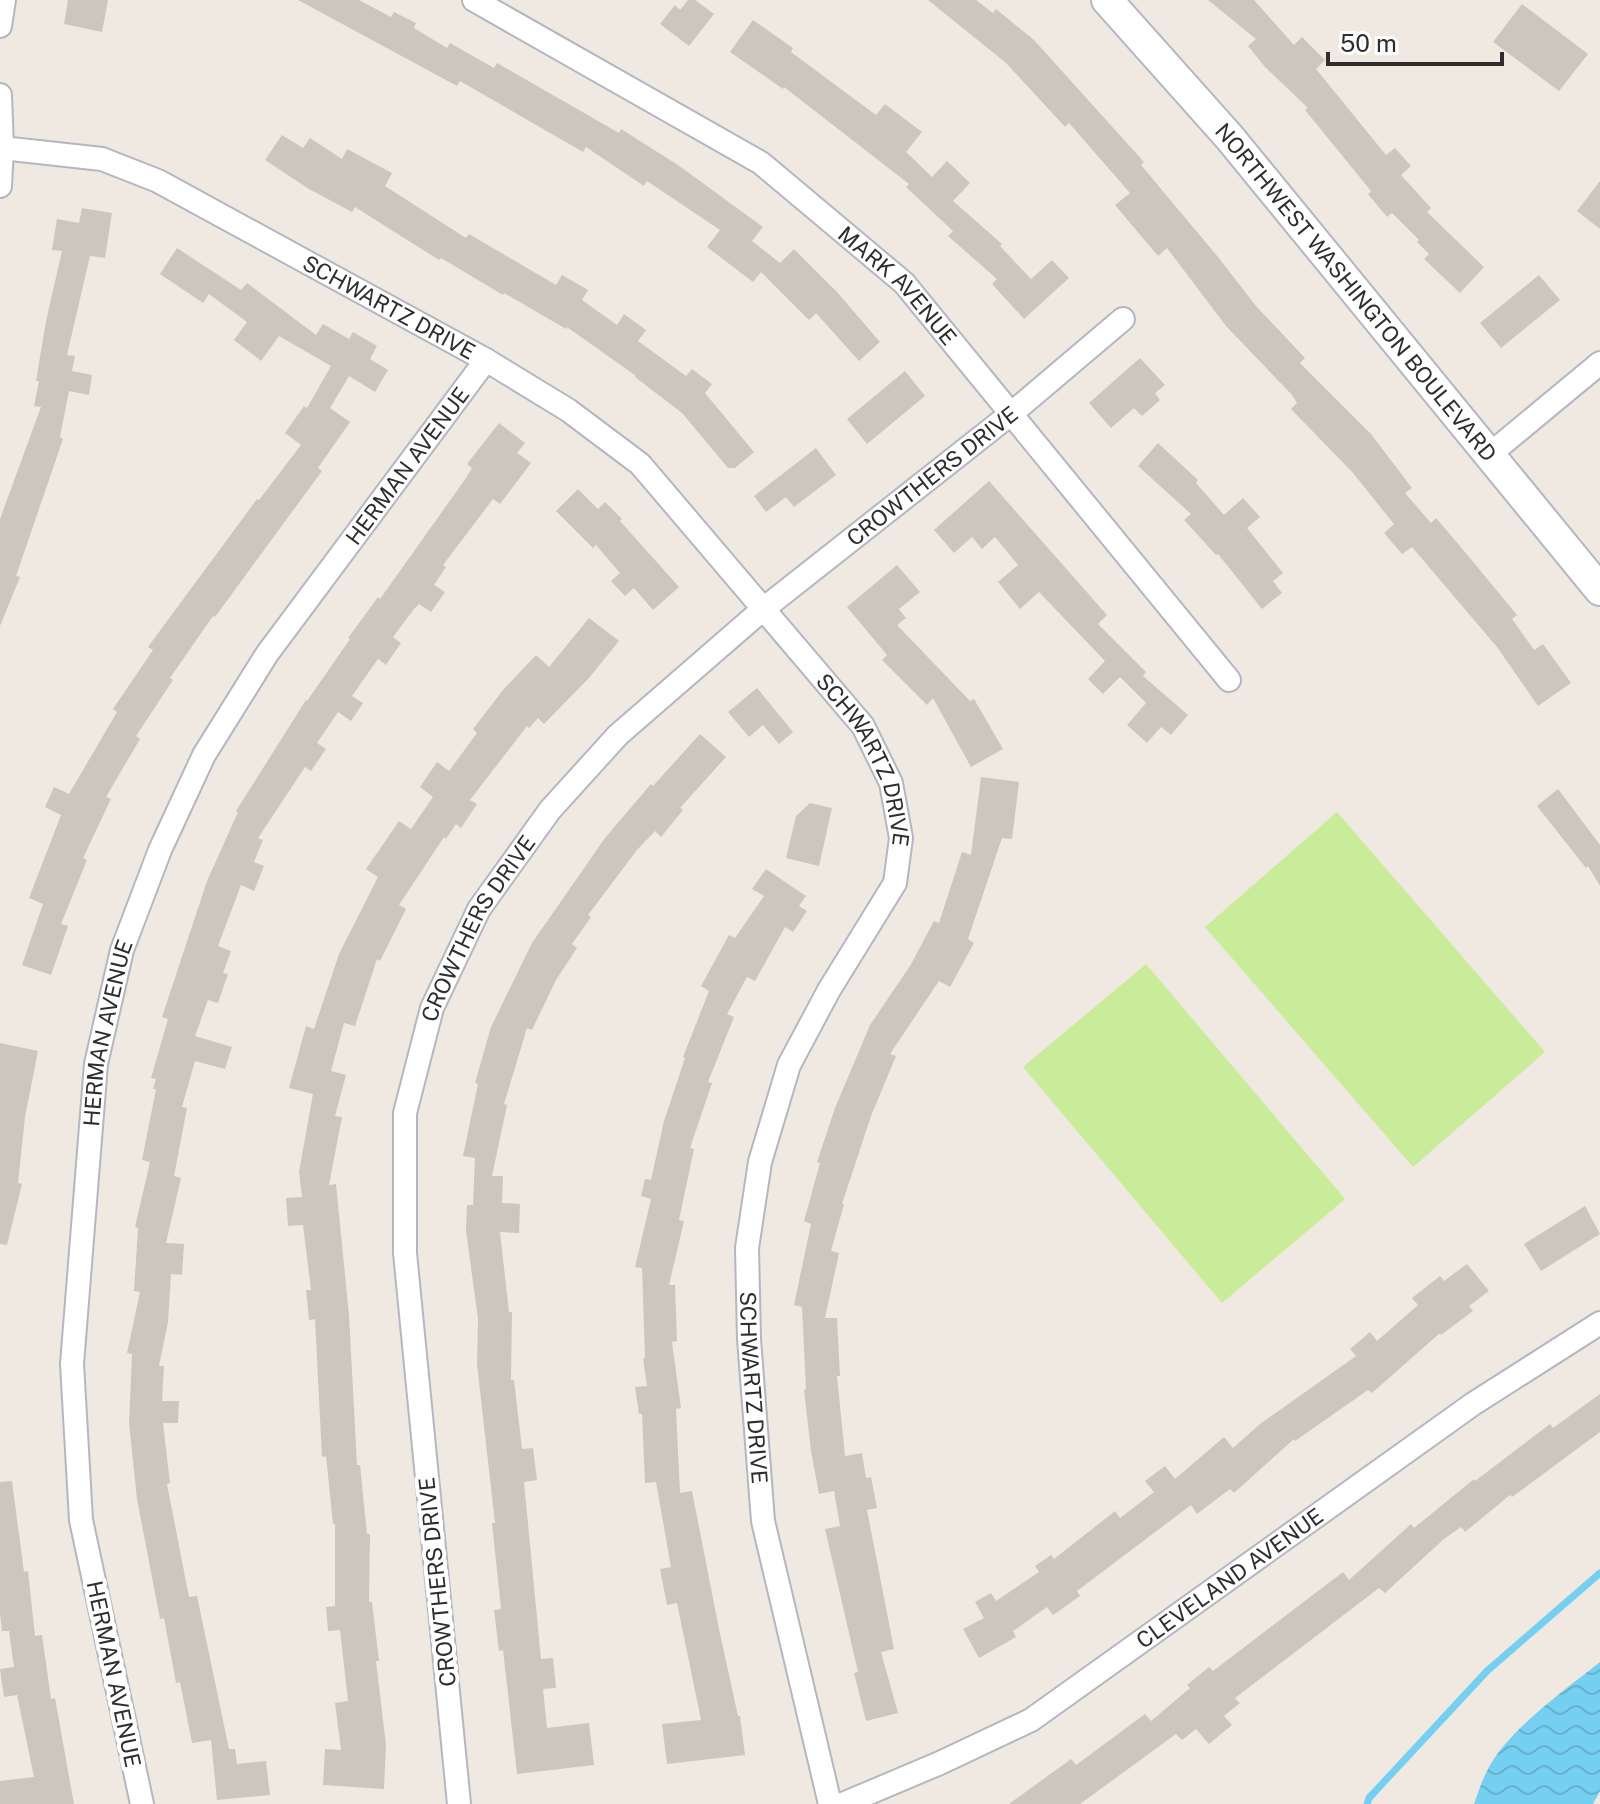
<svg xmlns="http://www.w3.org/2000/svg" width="1600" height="1804" viewBox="0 0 1600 1804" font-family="'Public Sans',sans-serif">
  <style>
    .pitch { fill: #c9ec9a }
    .water { fill: url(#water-waves) }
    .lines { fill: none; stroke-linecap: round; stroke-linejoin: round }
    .stream { stroke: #75cff0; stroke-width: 7 }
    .building { fill: #cbc7bf }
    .minor-casing { stroke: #b4b7c1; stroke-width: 26 }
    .secondary-casing { stroke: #b4b7c1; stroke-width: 34 }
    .minor { stroke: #fff; stroke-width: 22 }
    .secondary { stroke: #fff; stroke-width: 30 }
    .labels { text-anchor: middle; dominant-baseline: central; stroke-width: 8; stroke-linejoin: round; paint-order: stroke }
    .street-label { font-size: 22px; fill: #2e2e2e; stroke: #fff }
  </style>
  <defs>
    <pattern id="water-waves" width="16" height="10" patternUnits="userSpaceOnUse" patternTransform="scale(2)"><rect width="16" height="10" fill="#75cff0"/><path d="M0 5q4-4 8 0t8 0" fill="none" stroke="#66b2ce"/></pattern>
  </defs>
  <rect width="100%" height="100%" fill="#efe9e1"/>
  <g class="pitch">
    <polygon points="1337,812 1545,1052 1413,1167 1205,927"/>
    <polygon points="1146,964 1345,1199 1222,1303 1023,1067"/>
  </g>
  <path class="water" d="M1600,1662V1791L1593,1804H1474C1478,1793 1482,1780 1488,1769C1507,1731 1566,1689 1600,1662Z"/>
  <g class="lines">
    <polyline class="stream" points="1367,1804 1369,1798 1487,1671 1600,1573"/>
  </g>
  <g class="building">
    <polygon points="68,0 108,0 102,32 64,24"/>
    <polygon points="298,0 359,0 391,17 394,12 416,23 414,28 447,48 450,43 494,68 497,63 619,133 621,129 678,165 763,227 752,241 780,263 794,249 837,292 880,342 859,361 816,313 809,320 761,272 753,282 707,247 720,230 647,181 644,186 586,147 583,152 460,81 457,86"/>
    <polygon points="688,0 695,0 714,14 689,46 660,24 675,5 680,10"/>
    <polygon points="928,0 976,0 993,13 996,9 1034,40 1144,162 1141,165 1218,257 1256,306 1305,358 1300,363 1371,434 1412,488 1405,493 1431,523 1436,518 1465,552 1517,615 1512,619 1534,650 1543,644 1571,683 1538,706 1497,647 1412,547 1402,554 1384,533 1394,524 1353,473 1291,409 1297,403 1292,395 1226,326 1167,248 1158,256 1115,205 1130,193 1069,123 1065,127 1006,63"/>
    <polygon points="1208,0 1254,0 1294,45 1302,37 1325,60 1316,69 1386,155 1395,148 1411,166 1401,175 1431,208 1427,212 1484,267 1460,293 1424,259 1429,254 1417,242 1419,240 1392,213 1387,217 1368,194 1371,191 1305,110 1308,108 1265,67 1248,46 1256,39"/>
    <polygon points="1522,4 1588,54 1559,91 1493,42"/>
    <polygon points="753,20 793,48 791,52 876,115 885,104 922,132 906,152 932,177 947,161 970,183 953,201 1002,244 1000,246 1031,279 1052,260 1069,278 1024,319 992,284 997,279 948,236 953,231 906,187 909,184 784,87 783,89 730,52"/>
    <polygon points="282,135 303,148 310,138 342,159 347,149 392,173 385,186 466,238 469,234 556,285 562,275 588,290 582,300 617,325 624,314 646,330 638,341 686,376 692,369 712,384 705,393 754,452 735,468 728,468 682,413 635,377 636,376 567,327 566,329 504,293 503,295 441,258 439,260 355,207 352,212 309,189 265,160"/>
    <polygon points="1600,181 1600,229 1577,211"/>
    <polygon points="82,208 112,213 105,258 90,256 67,355 75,356 72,371 92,375 89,395 69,391 60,437 63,439 16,576 20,577 0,626 0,519 41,407 34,406 39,381 36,381 46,321 62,251 52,250 57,219 79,223"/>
    <polygon points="177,248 241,290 247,283 316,335 323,324 349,339 353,332 377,346 370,359 388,370 375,392 349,376 330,408 350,422 318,468 322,471 215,617 213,616 170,678 173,680 136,736 140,739 106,797 111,799 83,858 87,860 61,924 68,926 51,975 22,965 43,904 29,898 61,815 45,807 54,787 69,794 117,712 113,709 153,650 148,647 257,499 259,500 301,445 285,433 304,406 307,408 331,366 279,336 261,361 234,340 247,322 209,294 203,303 160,274"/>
    <polygon points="1539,275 1560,300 1501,348 1480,323"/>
    <polygon points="1140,358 1165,385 1155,393 1160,400 1142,416 1134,408 1111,428 1089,403"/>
    <polygon points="905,371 925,396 867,444 847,419"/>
    <polygon points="499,423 525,443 517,453 531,463 500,504 493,499 443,565 446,567 434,585 445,592 431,612 419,604 414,609 393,637 401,643 386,665 378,659 352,696 363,703 351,721 338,712 317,743 326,749 311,771 305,767 258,838 263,840 254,862 264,866 254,891 241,885 218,946 231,951 223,973 228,974 218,1003 208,1000 195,1036 232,1047 225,1069 195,1061 182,1107 187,1108 174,1176 181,1178 166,1243 184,1244 182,1275 171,1274 168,1322 159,1366 164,1366 162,1401 179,1401 178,1423 163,1423 170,1483 167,1484 189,1597 197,1596 229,1749 235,1749 237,1764 266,1761 270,1795 217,1800 211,1740 192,1743 180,1682 176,1683 164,1618 160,1619 137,1499 129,1423 132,1354 127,1353 140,1292 134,1291 138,1228 135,1227 150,1162 142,1160 156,1089 153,1089 156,1079 151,1078 168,1019 162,1017 207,881 238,812 236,811 306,700 307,701 350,639 348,638 378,597 380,599 466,478 472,468 467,464"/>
    <polygon points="1158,443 1198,480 1196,483 1224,515 1243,498 1260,517 1247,528 1283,573 1273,581 1282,593 1262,609 1218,554 1216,555 1184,520 1191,514 1138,466"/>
    <polygon points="816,448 836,475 794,507 786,497 766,512 754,496"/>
    <polygon points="989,481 1107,615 1098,624 1146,672 1143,676 1188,715 1171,735 1161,727 1147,743 1127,725 1146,703 1120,677 1103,694 1088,679 1105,661 1039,592 1020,609 998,582 1018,565 995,537 982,549 972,537 954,553 934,530"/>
    <polygon points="578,489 598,509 605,502 622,519 620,521 679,587 653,610 634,588 625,596 611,581 620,573 596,545 593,548 556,511"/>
    <polygon points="897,565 920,592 899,609 906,618 897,625 970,701 974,699 1003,749 971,767 933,698 927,705 882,660 887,655 847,607"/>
    <polygon points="589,618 619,641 589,678 544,724 538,718 529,728 527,726 470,800 477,804 461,828 456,824 446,839 444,837 399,905 406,909 380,961 377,959 355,1026 344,1023 331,1071 346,1075 335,1116 342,1117 329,1185 336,1184 349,1315 357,1465 360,1465 367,1534 370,1534 369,1602 372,1602 379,1661 376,1661 386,1745 384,1789 323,1785 325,1749 341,1750 335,1703 348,1701 340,1630 328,1631 326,1607 335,1606 335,1524 333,1524 326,1456 322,1457 315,1319 309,1320 306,1290 311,1290 303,1225 288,1226 286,1198 302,1197 299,1172 313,1094 289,1088 306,1026 314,1029 339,954 378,877 366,869 399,821 411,829 433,797 420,787 437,762 449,771 477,733 473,729 503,690 536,655 549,667"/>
    <polygon points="757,688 793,732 779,744 763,725 749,737 728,712"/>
    <polygon points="700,734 726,757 680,808 683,810 661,837 655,831 637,850 588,915 591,917 572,944 577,948 556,980 532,1030 527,1028 504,1104 507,1105 492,1176 503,1176 502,1203 520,1204 519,1233 500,1232 509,1312 512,1312 511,1380 514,1380 522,1449 533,1448 537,1480 524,1482 541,1659 553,1658 556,1688 543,1689 547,1728 589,1723 594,1765 517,1774 503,1650 499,1651 494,1610 501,1609 492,1523 495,1523 477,1364 478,1319 466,1231 467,1205 473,1205 475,1158 463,1156 478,1084 475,1083 491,1027 532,943 605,838 651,784 653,786"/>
    <polygon points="981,777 1019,782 1012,839 1002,838 968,939 974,943 950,987 939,981 890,1054 896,1056 871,1116 842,1204 844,1204 831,1251 839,1253 825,1318 837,1318 840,1376 837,1376 845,1456 862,1453 866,1478 871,1477 877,1508 867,1510 894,1649 881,1652 898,1713 866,1721 854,1673 858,1672 825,1529 840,1526 834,1491 819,1494 811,1451 804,1390 806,1389 802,1307 794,1305 811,1224 804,1221 820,1163 817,1162 835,1108 870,1025 910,966 934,921 939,923 962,852 971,855"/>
    <polygon points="1558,789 1600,845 1600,886 1588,866 1586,868 1537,806"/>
    <polygon points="810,803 832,808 819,866 786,858 796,816"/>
    <polygon points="766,869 806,896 799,906 807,911 793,932 785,927 755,981 747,977 727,1014 734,1017 708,1082 712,1083 690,1148 694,1149 679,1220 684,1221 669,1285 675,1285 677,1341 672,1342 681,1408 676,1409 680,1493 692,1491 719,1629 738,1716 740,1716 745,1755 667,1764 662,1724 701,1720 677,1603 667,1605 660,1569 671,1567 656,1482 645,1483 642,1414 639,1414 635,1387 647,1386 643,1358 645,1358 642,1268 635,1267 651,1199 641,1196 645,1179 651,1180 664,1121 685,1058 683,1057 709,991 701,986 729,935 735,938 764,896 752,889"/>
    <polygon points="0,1043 38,1051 25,1117 18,1183 22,1184 7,1245 0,1244"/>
    <polygon points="1585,1206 1600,1234 1541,1271 1524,1244"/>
    <polygon points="1467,1264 1489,1291 1469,1306 1473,1311 1441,1335 1440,1333 1372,1393 1368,1390 1295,1441 1294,1439 1234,1493 1230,1489 1197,1514 1191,1505 1077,1591 1080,1596 1053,1615 1047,1607 1013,1631 1016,1637 979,1658 963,1629 984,1618 975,1602 991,1593 996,1601 1039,1572 1035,1566 1051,1555 1054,1559 1115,1511 1120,1518 1154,1492 1145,1481 1165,1466 1175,1479 1224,1437 1233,1448 1260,1424 1356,1356 1350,1349 1370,1332 1377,1341 1418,1305 1412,1298 1440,1276 1444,1281"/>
    <polygon points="1600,1394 1600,1432 1512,1497 1510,1495 1465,1532 1461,1527 1444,1539 1385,1593 1379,1588 1235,1698 1240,1703 1224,1716 1232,1725 1209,1744 1196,1729 1182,1740 1176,1734 1080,1804 1009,1804 1071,1759 1076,1765 1145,1714 1151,1721 1190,1688 1187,1685 1209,1667 1213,1671 1343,1572 1349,1580 1411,1524 1414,1528 1474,1479 1475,1481 1550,1424 1553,1428"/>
    <polygon points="12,1481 24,1572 28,1571 35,1636 42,1635 51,1699 55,1698 74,1804 0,1804 0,1781 34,1777 17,1695 4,1697 0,1669 14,1667 9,1631 2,1631 0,1613 0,1482"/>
  </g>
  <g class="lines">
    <defs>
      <g id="minor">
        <path id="s1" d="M474,0L761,163L904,283L1229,680"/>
        <polyline points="0,26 4,0"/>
        <polyline points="0,95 2,148 0,186"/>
        <path id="s2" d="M2,148L102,159L158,181L486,360L568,410L640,464L863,726L891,783L901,838L895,883L829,990L789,1065L760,1162L747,1248L749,1339L763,1521L830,1804"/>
        <polyline points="1489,455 1600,363"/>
        <path id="s3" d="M142,1804L81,1520L72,1364L96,1064L122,950L160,850L204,755L267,654L486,360"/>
        <path id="s4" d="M459,1804L405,1253V1113L432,1008L479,909L550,810L618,735L762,610L1012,413L1123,319"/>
        <path id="s5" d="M843,1804L940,1763L1031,1720L1473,1404L1600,1323"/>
      </g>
      <g id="secondary">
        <path id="s6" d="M1107,0L1230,138L1600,590"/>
      </g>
    </defs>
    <use href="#minor" class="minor-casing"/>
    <use href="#secondary" class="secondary-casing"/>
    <use href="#minor" class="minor"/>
    <use href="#secondary" class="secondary"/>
  </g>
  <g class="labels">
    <g class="street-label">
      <text stroke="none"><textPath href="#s1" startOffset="514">MARK AVENUE</textPath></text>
      <text stroke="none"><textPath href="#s6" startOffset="384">NORTHWEST WASHINGTON BOULEVARD</textPath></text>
      <text stroke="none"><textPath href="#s2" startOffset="424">SCHWARTZ DRIVE</textPath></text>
      <text stroke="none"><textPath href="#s3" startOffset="1430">HERMAN AVENUE</textPath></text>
      <text stroke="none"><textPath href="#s4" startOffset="1542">CROWTHERS DRIVE</textPath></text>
      <text stroke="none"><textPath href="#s2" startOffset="1096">SCHWARTZ DRIVE</textPath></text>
      <text stroke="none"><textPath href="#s4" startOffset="894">CROWTHERS DRIVE</textPath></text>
      <text stroke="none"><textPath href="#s3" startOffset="780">HERMAN AVENUE</textPath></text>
      <text stroke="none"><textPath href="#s2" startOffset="1768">SCHWARTZ DRIVE</textPath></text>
      <text stroke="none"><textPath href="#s5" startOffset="450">CLEVELAND AVENUE</textPath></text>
      <text transform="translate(437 1582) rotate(-96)">CROWTHERS DRIVE</text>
      <text transform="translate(114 1674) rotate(78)">HERMAN AVENUE</text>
    </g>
  </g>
  <path d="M1328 52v12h174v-12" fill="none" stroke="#2e2e2e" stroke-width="4"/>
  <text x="1340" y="52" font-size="24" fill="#2e2e2e" stroke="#ffffff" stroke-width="6" paint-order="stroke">50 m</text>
</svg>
